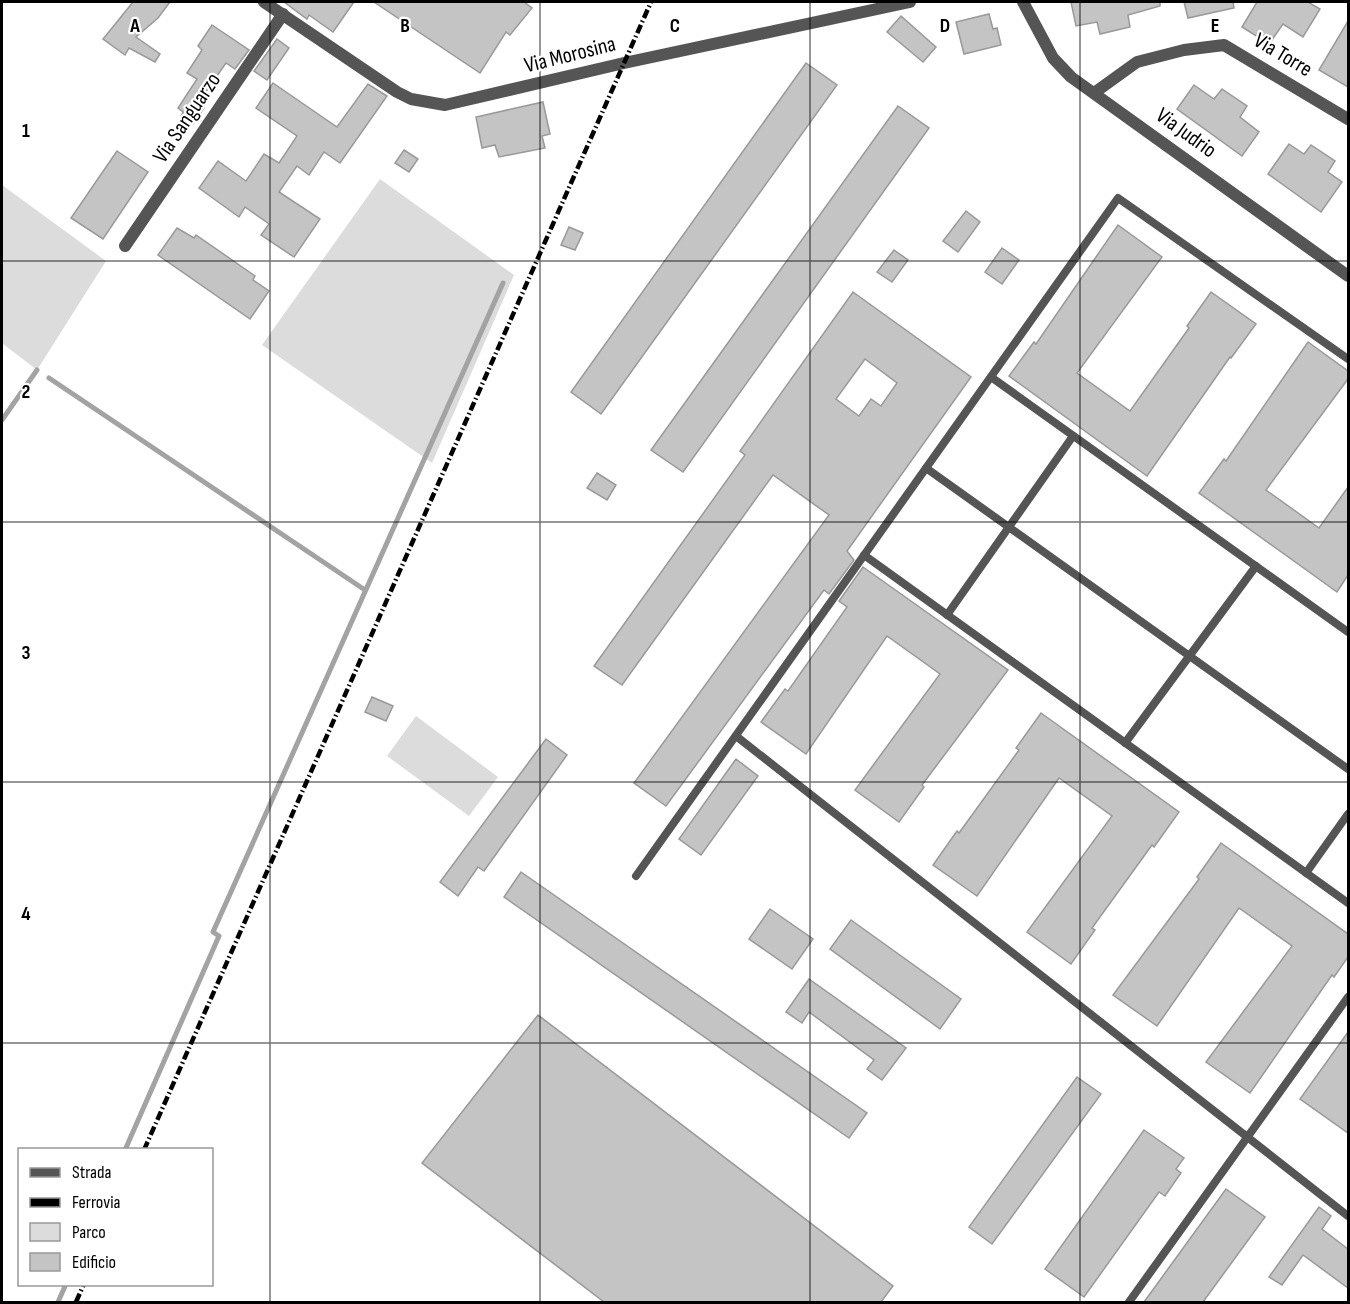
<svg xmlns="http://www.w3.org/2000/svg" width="1350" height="1304" viewBox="0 0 1350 1304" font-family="'Sofia Sans Condensed',sans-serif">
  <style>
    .green { fill: #dcdcdc }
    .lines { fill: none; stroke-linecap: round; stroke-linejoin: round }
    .stream { stroke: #a3a3a3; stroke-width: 5 }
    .building { fill: #c4c4c4; stroke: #999; stroke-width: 1.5; fill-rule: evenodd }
    .lane { stroke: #555; stroke-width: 8 }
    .street { stroke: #555; stroke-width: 12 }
    .rail { stroke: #000; stroke-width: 4.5; stroke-dasharray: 9 3 1.5 3; stroke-linecap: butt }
    .grid { fill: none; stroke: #000; stroke-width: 1.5; stroke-opacity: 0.55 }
    .labels { text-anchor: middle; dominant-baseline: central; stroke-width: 4.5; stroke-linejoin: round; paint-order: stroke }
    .street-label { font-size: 22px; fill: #000; stroke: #fff }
    .grid-label { font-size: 20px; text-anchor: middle; font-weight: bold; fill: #000; stroke: #fff; stroke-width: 4.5; stroke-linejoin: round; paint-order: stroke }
  </style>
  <rect width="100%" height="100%" fill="#fff"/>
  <g class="green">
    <polygon points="380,179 514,275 432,463 262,345"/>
    <polygon points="2,185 106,261 37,370 2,343"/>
    <polygon points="416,716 498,777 469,816 387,756"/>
  </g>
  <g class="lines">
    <g class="stream">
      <polyline points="49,378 365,590"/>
      <polyline points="2,420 37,370"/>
      <polyline points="125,1150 219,936 213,932 503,283"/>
      <polyline points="58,1302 66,1284"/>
    </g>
  </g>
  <g class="building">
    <polygon points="133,2 170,2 158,18 136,37 160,54 155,62 129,48 125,55 103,39"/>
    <polygon points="284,2 354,2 333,32 309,15 307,19"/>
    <polygon points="374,2 524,2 532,8 510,35 506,32 480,73"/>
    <polygon points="1071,2 1160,2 1160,6 1128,15 1130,27 1100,34 1097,22 1076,26"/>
    <polygon points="1184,2 1233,2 1234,8 1188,18"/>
    <polygon points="1257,2 1308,2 1320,9 1303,37 1283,24 1269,44 1242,27"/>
    <polygon points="989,14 993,29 997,28 1001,45 964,54 956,22"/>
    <polygon points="901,16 936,47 923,62 887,32"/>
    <polygon points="1348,21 1348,87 1319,70"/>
    <polygon points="212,25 249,50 235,69 226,63 198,103 204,108 193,124 181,116 183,112 178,108 197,79 187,73 202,50 198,46"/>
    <polygon points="277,39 289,48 267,80 254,71"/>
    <polygon points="806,63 837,85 601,414 571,392"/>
    <polygon points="273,83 337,127 368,84 387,96 340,163 324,152 309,175 297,166 279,192 320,219 294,257 261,235 269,224 245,207 239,217 199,188 218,161 246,181 264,154 279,163 297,136 256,108"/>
    <polygon points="1194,85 1214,99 1222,89 1247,106 1240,117 1259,132 1242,156 1177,109"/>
    <polygon points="543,102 550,134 542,136 545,148 499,157 495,145 482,148 476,117"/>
    <polygon points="898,106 929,128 683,472 651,450"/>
    <polygon points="1289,144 1304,154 1311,145 1335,161 1328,172 1342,182 1321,212 1268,174"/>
    <polygon points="404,150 418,159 409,172 395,163"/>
    <polygon points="117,151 148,172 103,239 71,218"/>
    <polygon points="966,211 980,222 958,252 943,241"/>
    <polygon points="1118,225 1162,257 1077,373 1130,411 1189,328 1187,326 1211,292 1256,324 1231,358 1230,357 1147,476 1009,376 1034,342 1036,344"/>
    <polygon points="569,227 583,233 575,250 561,245"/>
    <polygon points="177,228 194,238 196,235 235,262 255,276 253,280 269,291 250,319 158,255"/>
    <polygon points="1002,248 1019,260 1002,284 985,272"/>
    <polygon points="894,250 908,260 892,282 877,272"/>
    <path d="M853,292L971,377L847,551L854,560L829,594L824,590L666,806L634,783L829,515L773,475L622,685L594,666L745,455L740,451ZM865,359L897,383L881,406L871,399L859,416L836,399Z"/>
    <polygon points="1308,342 1348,371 1348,379 1266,490 1319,528 1348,487 1348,575 1337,592 1199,493 1224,459 1226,461"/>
    <polygon points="597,473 616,485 607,500 587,488"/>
    <polygon points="863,567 1008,670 922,785 924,787 899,822 855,790 940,674 887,636 806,754 761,722 785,689 788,691 847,607 839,601"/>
    <polygon points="372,697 393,706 386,721 365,712"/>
    <polygon points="1041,713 1179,812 1154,847 1152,845 1092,928 1095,930 1071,964 1027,932 1112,816 1059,778 977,896 933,865 957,831 959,833 1019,750 1016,748"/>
    <polygon points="546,739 567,755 484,871 478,867 458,896 440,882"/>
    <polygon points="736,759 758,776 701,855 679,839"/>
    <polygon points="1221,843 1348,934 1348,957 1334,977 1332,975 1250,1093 1206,1062 1292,946 1239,908 1157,1026 1113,995 1199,879 1197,877"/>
    <polygon points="521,872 867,1113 849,1138 504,897"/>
    <polygon points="770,909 813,939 792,969 749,939"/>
    <polygon points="851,920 961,999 940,1029 830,949"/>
    <polygon points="809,979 906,1048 882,1080 867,1069 874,1060 809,1012 802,1023 786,1012"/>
    <polygon points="538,1015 893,1286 881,1302 604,1302 422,1163"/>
    <polygon points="1348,1032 1348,1133 1300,1099"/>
    <polygon points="1077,1077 1101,1094 992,1244 969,1227"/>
    <polygon points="1144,1130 1184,1158 1176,1169 1181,1173 1165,1196 1159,1192 1084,1297 1045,1269"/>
    <polygon points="1226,1189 1265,1217 1203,1302 1144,1302"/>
    <polygon points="1319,1207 1331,1216 1322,1229 1348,1249 1348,1288 1303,1255 1282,1285 1269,1277"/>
  </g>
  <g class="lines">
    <g class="lane">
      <polyline points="991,377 1348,632"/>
      <polyline points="926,468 1348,769"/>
      <polyline points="864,555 1348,903"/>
      <polyline points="947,615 1073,436"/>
      <polyline points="736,736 1348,1216"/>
      <polyline points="1125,743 1256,566"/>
      <polyline points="1306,873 1348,814"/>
      <polyline points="636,876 1118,198 1348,359"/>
      <polyline points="1129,1302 1348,997"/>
    </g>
    <g class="street">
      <polyline points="264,2 397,92 411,99 445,105 624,63 910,2"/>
      <polyline points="1023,2 1053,58 1071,77 1348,276"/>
      <polyline points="1094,93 1137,62 1184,50 1224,45 1348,119"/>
      <polyline points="125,246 283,14"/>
    </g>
    <g class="rail">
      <polyline points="144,1150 651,2"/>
      <polyline points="76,1302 84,1284"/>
    </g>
  </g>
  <path class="grid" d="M270,2V1302M540,2V1302M810,2V1302M1080,2V1302M2,261H1348M2,522H1348M2,782H1348M2,1043H1348"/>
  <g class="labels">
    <g class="street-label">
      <text transform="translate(570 55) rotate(-14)">Via Morosina</text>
      <text transform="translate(1283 55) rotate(31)">Via Torre</text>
      <text transform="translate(187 118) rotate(-56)">Via Sanguarzo</text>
      <text transform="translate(1186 133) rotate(36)">Via Judrio</text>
    </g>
  </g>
  <g class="grid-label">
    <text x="135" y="32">A</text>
    <text x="405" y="32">B</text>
    <text x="675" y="32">C</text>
    <text x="945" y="32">D</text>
    <text x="1215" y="32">E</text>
    <text x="26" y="137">1</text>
    <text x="26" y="398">2</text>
    <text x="26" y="659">3</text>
    <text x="26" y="920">4</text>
  </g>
  <rect width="1350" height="1304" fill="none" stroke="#000000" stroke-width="6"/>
  <rect x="18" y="1148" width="195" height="138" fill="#ffffff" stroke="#999999" stroke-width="1.5"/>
  <rect x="30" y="1168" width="30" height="9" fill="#555555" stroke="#999999" stroke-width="1.5"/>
  <text x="72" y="1178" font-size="18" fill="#000000">Strada</text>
  <rect x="30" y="1198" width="30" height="9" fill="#000000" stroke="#999999" stroke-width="1.5"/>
  <text x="72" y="1208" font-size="18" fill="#000000">Ferrovia</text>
  <rect x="30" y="1223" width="30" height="18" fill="#dcdcdc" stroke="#999999" stroke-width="1.5"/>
  <text x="72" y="1238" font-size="18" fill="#000000">Parco</text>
  <rect x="30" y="1253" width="30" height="18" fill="#c4c4c4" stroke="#999999" stroke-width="1.5"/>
  <text x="72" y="1268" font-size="18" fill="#000000">Edificio</text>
</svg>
